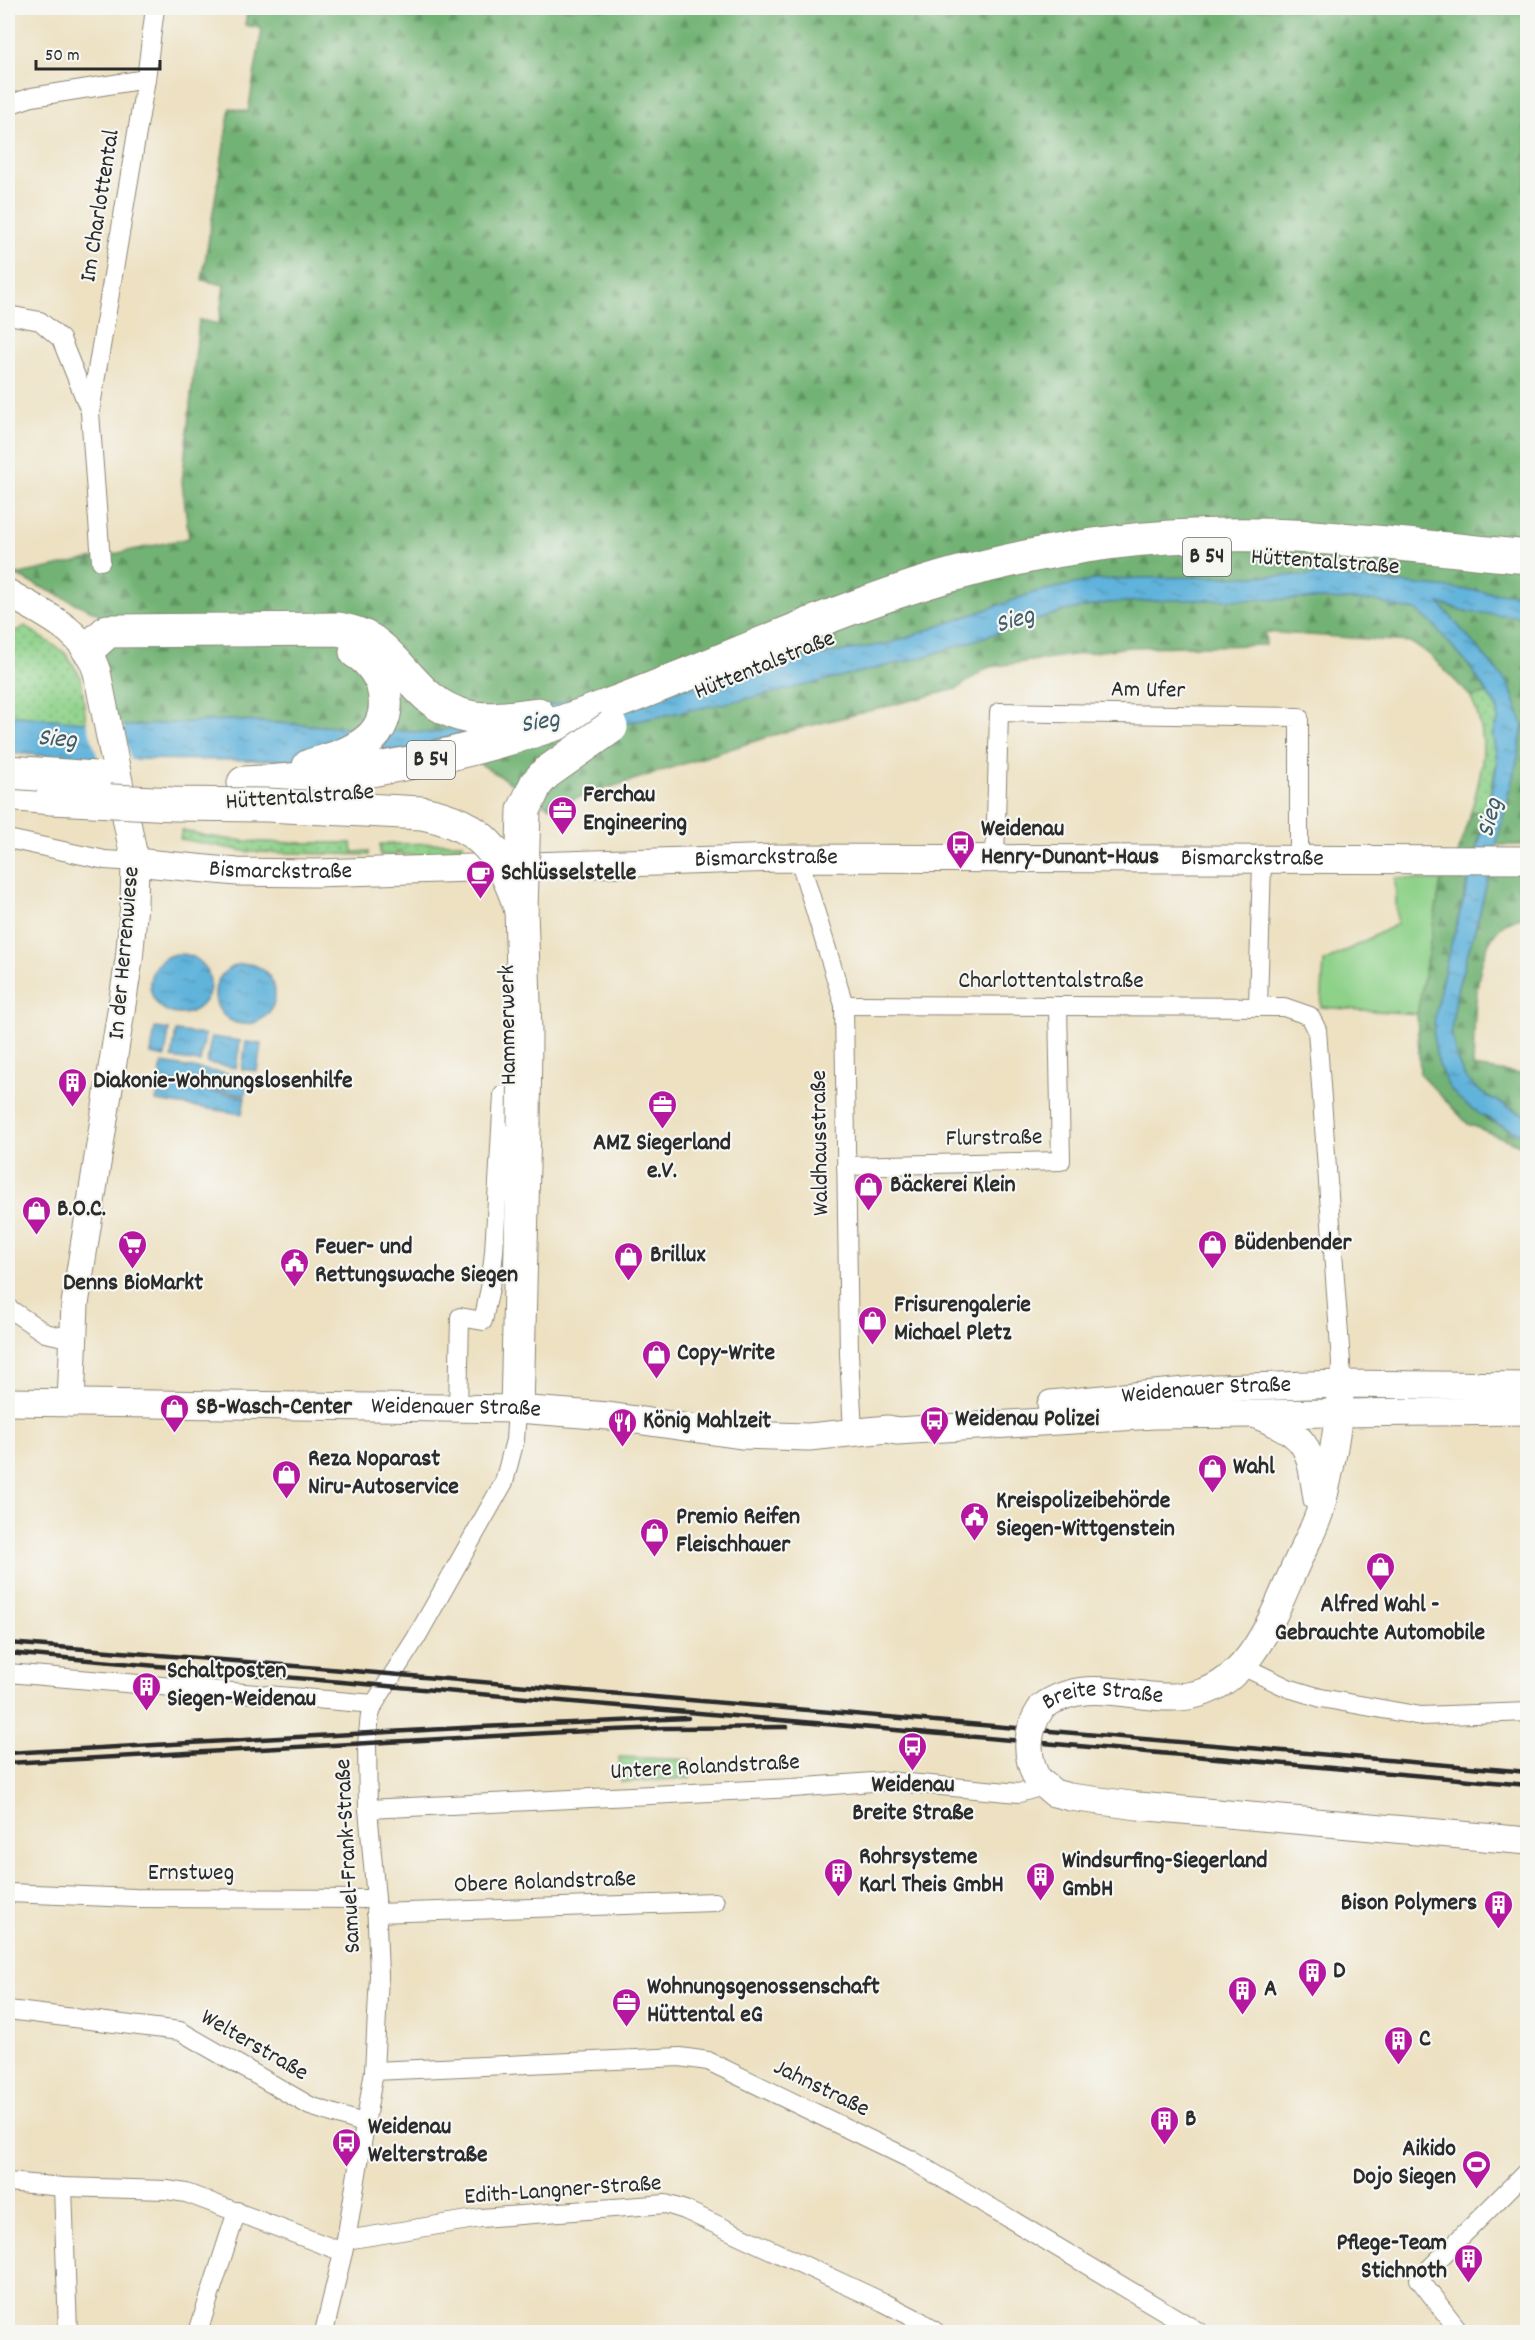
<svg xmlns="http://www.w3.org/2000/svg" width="1535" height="2340" viewBox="0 0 1535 2340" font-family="Dekko,sans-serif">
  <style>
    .grass { fill: url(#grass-dots); stroke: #5c7e5a; stroke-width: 1.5 }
    .forest { fill: url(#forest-firs); stroke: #4e6f50; stroke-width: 1.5 }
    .park { fill: #8ed189; stroke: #5c7e5a; stroke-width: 1.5 }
    .water { fill: url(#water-ripples); stroke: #466f83; stroke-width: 1.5 }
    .pier { fill: #ede1c2 }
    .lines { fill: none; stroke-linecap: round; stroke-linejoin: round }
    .street-casing { stroke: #8c8676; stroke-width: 20 }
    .secondary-casing { stroke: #8c8676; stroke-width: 29 }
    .highway-casing { stroke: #8c8676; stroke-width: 35 }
    .street { stroke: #fff; stroke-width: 18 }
    .secondary { stroke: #fff; stroke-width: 27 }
    .highway { stroke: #fff; stroke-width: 33 }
    .rail { stroke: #2b2b2b; stroke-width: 4.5 }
    .secondary-bridge-casing { stroke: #8c8676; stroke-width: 29; stroke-linecap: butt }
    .highway-bridge-casing { stroke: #8c8676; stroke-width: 35; stroke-linecap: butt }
    .secondary-bridge { stroke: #fff; stroke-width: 27 }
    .highway-bridge { stroke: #fff; stroke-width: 33 }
    .labels { text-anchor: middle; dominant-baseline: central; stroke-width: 4.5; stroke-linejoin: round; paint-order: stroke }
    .shield { fill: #f6f6f2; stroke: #686867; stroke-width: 1.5 }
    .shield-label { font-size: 22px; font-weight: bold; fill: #2b2b2b }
    .street-label { font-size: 24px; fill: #2b2b2b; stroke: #f6f6f2 }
    .poi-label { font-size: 24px; font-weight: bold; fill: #2b2b2b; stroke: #f6f6f2; text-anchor: start }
    .water-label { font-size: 26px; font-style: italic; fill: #3e5b69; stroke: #f6f6f2 }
  </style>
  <defs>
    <pattern id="grass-dots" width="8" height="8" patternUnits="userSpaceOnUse" patternTransform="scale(1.5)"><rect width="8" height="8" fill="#8ed189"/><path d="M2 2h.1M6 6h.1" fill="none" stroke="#74aa70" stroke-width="1.8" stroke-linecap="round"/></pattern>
    <pattern id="forest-firs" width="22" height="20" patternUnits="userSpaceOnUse" patternTransform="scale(1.5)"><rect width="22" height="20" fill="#72b375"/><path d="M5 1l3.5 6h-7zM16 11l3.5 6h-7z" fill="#5e9260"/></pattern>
    <pattern id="water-ripples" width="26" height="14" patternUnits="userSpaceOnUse" patternTransform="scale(1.5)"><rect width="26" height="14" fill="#60b3db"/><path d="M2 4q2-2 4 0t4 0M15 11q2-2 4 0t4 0" fill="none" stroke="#4f92b2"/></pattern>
  </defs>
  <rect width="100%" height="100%" fill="#f6f6f2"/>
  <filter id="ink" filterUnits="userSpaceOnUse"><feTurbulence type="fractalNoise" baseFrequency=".0167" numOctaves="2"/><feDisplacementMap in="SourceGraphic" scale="12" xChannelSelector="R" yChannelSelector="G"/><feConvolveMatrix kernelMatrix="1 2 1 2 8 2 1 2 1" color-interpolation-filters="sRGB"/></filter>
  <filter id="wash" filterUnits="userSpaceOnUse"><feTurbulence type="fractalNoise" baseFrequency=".008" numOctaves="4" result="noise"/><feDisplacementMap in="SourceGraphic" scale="24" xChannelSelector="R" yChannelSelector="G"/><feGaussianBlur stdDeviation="1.35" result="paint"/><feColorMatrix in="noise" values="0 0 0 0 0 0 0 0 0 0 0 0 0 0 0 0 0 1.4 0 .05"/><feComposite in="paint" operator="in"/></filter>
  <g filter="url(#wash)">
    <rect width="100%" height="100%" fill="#ede1c2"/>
    <g class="grass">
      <polygon points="25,626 65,653 81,677 86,723 8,715 8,635"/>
      <path d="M1488,693L1497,708L1499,719C1486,739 1499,745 1496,764C1494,780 1489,796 1486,811L1471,812C1478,785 1487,756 1481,728C1479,718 1475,707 1471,697Z"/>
      <path d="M182,830C234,846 298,842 352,843L353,852L369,851V855L249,852L180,839Z"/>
      <polygon points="463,843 463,854 402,855 401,852 397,852 397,855 380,855 380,844"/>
    </g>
    <g class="forest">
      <polygon points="248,8 1527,8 1527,845 1495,845 1519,753 1523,725 1508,685 1486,694 1471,697 1429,654 1410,642 1265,632 1266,645 1129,647 989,667 956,689 777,734 549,807 431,733 228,720 127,726 97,724 99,614 15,575 189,538 182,482 199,320 219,324 224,285 202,280 230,108 248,112 262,29 245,25"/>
      <polygon points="1486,811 1442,981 1434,1027 1486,1119 1527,1137 1527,1148 1468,1124 1420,1074 1417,1014 1441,881 1455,873 1460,845 1471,812"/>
      <path d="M1515,872L1527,874V920L1522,916C1517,919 1510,920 1505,923C1471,946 1475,1030 1473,1067L1527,1075V1116L1483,1094L1465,1078L1456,1057L1451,1031L1457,990L1479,915L1489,873Z"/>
    </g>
    <g class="park">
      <polygon points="1395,878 1441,881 1417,1014 1321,1007 1324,962 1397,924"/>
      <polygon points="619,1757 690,1760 690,1778 621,1782"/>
    </g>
    <g class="water">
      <path d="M1323,575L1527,596V617L1469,612L1439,603L1509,685L1523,725L1519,753L1479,915L1457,990L1451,1031L1456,1057L1465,1078L1483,1094L1527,1116V1137C1500,1125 1457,1108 1444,1078C1437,1061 1432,1042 1434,1024C1444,952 1472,883 1486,811C1489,797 1496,776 1497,762C1497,743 1486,738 1499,719L1497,708L1470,667L1433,624L1416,610L1394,607L1377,601L1323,599L1172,600L1107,603L1064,611L920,658L755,697L573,734L428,768L277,760L98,759L8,753V715L127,726L228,720L431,733L615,690L891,643L1036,592L1094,580L1142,578Z"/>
      <circle cx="180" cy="984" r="30"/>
      <circle cx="245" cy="994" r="30"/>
      <polygon points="155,1028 169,1030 165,1057 151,1054"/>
      <polygon points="176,1031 205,1035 200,1062 172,1058"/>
      <polygon points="211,1037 240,1041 236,1068 207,1063"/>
      <polygon points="246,1042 261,1044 257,1071 242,1069"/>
      <polygon points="162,1063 248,1077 245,1095 159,1081"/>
      <polygon points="159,1083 245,1097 242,1114 156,1101"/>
    </g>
    <polygon class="pier" points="86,720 122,723 131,762 99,762"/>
  </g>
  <g filter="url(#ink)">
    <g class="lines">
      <defs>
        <g id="street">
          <polyline points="8,105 32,97 146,79"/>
          <polyline points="8,315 40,321 61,339 90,411"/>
          <polyline points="101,561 90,412 146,79 155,8"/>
          <polyline points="8,839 105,860 135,862"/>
          <polyline points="799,858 844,1005 849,1354 853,1433"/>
          <polyline points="995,859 999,712 1299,717 1299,861"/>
          <polyline points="844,1005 1284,1007 1310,1016 1317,1030 1341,1362 1340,1384"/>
          <polyline points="1258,1007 1262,861"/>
          <polyline points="846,1166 1061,1161 1058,1006"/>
          <polyline points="8,1308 45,1333 73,1339"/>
          <polyline points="458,1409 460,1317 483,1321 490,1288 494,1252 503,1095 530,1096"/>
          <polyline points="1242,1666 1288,1688 1321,1698 1421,1716 1528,1712"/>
          <polyline points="8,1673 374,1704"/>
          <polyline points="368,1809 793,1788 886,1781 1019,1793 1043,1786"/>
          <polyline points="8,1893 135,1898 376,1899"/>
          <polyline points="376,1913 715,1902"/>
          <polyline points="8,2010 180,2031 310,2106 366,2124"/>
          <polyline points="374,2071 680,2057 708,2061 910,2159 1199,2332"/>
          <polyline points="8,2182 63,2187 167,2190 186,2193 343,2252"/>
          <polyline points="63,2187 68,2332"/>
          <polyline points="346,2240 481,2218 666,2204 685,2210 883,2302 920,2321 936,2332"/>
          <polyline points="198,2332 237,2211"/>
          <polyline points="324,2332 346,2240 374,2071 379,1976 376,1899 368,1809 367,1744 370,1715 374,1704 416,1638 504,1482 515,1440 517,1409"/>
          <polyline points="1460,2332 1419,2279 1528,2170"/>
        </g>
        <g id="secondary">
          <path d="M8,593C43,614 84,629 97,672L135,862L134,904L129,960L75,1304L71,1403"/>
          <path id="s1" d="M135,862L237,872L316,873L777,858L1528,860"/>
          <path id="s2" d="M8,1402L517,1409L608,1416L741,1435L809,1437L888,1429L897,1431L1154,1415L1528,1411"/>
          <path id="s3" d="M1051,1404L1216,1388L1340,1384L1528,1386"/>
          <path d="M1259,1416C1310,1437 1309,1447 1317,1499"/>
          <path id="s4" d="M1042,1707C1090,1673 1136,1703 1188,1696C1249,1687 1272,1618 1294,1569C1302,1550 1314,1531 1320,1511C1330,1473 1338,1434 1340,1394"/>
          <polyline points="1037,1779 1054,1793 1070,1797 1138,1806 1528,1841"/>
        </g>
        <g id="highway">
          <path d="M88,649L108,631L338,629C352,632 365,635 376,644C408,669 422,705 465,716C488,722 514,717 538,714"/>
          <path d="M309,766C329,760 349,755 366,742C398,718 387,670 356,652"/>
          <path d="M244,783C371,778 493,749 612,704C722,663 828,611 941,578C1031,552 1128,536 1223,535C1324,533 1427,548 1528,557"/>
          <polyline points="8,794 52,798"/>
          <polyline points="517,1409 524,1125"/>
        </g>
      </defs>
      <use href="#street" class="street-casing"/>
      <use href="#secondary" class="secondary-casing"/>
      <use href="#highway" class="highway-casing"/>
      <use href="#street" class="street"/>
      <use href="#secondary" class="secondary"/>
      <use href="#highway" class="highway"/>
      <g class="rail">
        <polyline points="8,1643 260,1663 1528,1772"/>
        <polyline points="8,1653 1528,1785"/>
        <polyline points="8,1753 480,1727 688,1718"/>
        <polyline points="8,1763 565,1732 664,1728 787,1727"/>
      </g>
      <defs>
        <path id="secondary-bridge" d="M1037,1779C1025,1754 1026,1730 1042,1707"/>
        <g id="highway-bridge">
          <polyline points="8,772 95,778"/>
          <path d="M52,798L174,804L267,805L422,813C482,824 503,854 521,910"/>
          <polyline points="524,1125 525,1033 521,910 524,810 536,784 546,773 611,727"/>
        </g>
      </defs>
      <use href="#secondary-bridge" class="secondary-bridge-casing"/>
      <use href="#highway-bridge" class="highway-bridge-casing"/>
      <use href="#secondary-bridge" class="secondary-bridge"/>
      <use href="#highway-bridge" class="highway-bridge"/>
    </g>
  </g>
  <defs>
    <symbol id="office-pin" viewBox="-11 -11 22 30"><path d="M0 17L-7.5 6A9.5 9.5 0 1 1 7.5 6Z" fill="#b5179e" stroke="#f6f6f2"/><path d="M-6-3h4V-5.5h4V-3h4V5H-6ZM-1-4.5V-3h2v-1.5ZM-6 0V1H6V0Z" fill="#fff"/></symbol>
    <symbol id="bus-pin" viewBox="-11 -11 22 30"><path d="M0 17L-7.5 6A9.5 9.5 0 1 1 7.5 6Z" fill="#b5179e" stroke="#f6f6f2"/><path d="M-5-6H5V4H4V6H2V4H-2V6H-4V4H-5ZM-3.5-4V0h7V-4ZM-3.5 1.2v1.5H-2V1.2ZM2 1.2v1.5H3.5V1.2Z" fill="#fff"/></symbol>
    <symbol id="cafe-pin" viewBox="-11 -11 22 30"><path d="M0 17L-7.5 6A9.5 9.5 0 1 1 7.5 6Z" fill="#b5179e" stroke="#f6f6f2"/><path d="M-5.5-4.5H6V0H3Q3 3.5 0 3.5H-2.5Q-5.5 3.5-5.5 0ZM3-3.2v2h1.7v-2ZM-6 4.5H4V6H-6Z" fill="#fff"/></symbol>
    <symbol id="building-pin" viewBox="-11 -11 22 30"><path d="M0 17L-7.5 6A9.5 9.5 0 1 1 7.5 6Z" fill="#b5179e" stroke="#f6f6f2"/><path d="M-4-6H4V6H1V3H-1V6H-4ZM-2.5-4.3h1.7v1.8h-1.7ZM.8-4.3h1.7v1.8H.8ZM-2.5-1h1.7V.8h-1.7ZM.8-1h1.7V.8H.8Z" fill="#fff"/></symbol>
    <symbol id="shop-pin" viewBox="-11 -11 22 30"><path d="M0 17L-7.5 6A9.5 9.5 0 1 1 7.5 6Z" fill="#b5179e" stroke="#f6f6f2"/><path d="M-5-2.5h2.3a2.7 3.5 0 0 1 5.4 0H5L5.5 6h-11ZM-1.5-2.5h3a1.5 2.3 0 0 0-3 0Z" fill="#fff"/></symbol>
    <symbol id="supermarket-pin" viewBox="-11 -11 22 30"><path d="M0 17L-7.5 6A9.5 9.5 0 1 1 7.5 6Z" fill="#b5179e" stroke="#f6f6f2"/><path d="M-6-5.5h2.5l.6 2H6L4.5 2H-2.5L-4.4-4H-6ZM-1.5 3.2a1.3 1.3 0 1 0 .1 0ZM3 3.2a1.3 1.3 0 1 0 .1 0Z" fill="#fff"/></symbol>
    <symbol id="civic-pin" viewBox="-11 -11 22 30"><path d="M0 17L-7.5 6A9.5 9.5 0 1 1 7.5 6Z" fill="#b5179e" stroke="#f6f6f2"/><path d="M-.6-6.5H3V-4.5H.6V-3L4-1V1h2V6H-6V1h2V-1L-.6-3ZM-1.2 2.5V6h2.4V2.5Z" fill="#fff"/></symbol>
    <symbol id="restaurant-pin" viewBox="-11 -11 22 30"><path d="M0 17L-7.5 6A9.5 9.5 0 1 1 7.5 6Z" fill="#b5179e" stroke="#f6f6f2"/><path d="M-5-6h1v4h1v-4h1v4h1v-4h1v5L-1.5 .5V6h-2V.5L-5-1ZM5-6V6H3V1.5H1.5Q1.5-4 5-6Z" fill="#fff"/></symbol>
    <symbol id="stadium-pin" viewBox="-11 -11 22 30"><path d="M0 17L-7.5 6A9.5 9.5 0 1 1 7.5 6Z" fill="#b5179e" stroke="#f6f6f2"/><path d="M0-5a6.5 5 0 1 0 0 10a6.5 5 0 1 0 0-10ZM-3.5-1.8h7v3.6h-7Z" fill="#fff"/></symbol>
  </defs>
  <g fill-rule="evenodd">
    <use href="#office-pin" x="546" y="794" width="33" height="45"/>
    <use href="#bus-pin" x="944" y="828" width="33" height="45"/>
    <use href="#cafe-pin" x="464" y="858" width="33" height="45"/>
    <use href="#building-pin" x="56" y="1066" width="33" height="45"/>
    <use href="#office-pin" x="646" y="1088" width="33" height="45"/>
    <use href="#shop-pin" x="852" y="1170" width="33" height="45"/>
    <use href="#shop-pin" x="20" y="1194" width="33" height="45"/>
    <use href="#supermarket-pin" x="116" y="1228" width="33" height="45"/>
    <use href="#shop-pin" x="1196" y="1228" width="33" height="45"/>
    <use href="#shop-pin" x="612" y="1240" width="33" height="45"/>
    <use href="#civic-pin" x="278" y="1246" width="33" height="45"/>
    <use href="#shop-pin" x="856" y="1304" width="33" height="45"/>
    <use href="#shop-pin" x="640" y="1338" width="33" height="45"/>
    <use href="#shop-pin" x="158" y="1392" width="33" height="45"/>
    <use href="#bus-pin" x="918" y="1404" width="33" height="45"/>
    <use href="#restaurant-pin" x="606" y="1406" width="33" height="45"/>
    <use href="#shop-pin" x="1196" y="1452" width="33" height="45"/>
    <use href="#shop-pin" x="270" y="1458" width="33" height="45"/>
    <use href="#civic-pin" x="958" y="1500" width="33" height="45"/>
    <use href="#shop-pin" x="638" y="1516" width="33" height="45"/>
    <use href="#shop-pin" x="1364" y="1550" width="33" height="45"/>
    <use href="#building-pin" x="130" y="1670" width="33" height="45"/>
    <use href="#bus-pin" x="896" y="1730" width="33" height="45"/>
    <use href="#building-pin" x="822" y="1856" width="33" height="45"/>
    <use href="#building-pin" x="1024" y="1860" width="33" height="45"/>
    <use href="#building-pin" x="1482" y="1888" width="33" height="45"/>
    <use href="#building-pin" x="1296" y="1956" width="33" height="45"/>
    <use href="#building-pin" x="1226" y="1974" width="33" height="45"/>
    <use href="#office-pin" x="610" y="1986" width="33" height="45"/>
    <use href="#building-pin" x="1382" y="2024" width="33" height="45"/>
    <use href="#building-pin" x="1148" y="2104" width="33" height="45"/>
    <use href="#bus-pin" x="330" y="2126" width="33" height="45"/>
    <use href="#stadium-pin" x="1460" y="2148" width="33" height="45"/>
    <use href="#building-pin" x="1452" y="2242" width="33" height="45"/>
  </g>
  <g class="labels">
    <g class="shield">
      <rect x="1183" y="538" width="48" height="38" rx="4.5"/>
      <rect x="407" y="741" width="48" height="38" rx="4.5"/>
    </g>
    <g class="shield-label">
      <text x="1207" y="557">B 54</text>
      <text x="431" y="760">B 54</text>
    </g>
    <g class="street-label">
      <text transform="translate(101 206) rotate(-81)">Im Charlottental</text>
      <text transform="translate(1325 563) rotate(4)">Hüttentalstraße</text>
      <text transform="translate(765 666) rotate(-22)">Hüttentalstraße</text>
      <text transform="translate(1148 691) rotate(1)">Am Ufer</text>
      <text transform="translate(300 798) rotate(-4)">Hüttentalstraße</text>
      <text stroke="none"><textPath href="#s1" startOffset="632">Bismarckstraße</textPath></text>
      <text stroke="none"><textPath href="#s1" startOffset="1118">Bismarckstraße</textPath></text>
      <text stroke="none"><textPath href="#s1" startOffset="146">Bismarckstraße</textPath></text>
      <text transform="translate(125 953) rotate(-85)">In der Herrenwiese</text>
      <text x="1051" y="982">Charlottentalstraße</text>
      <text transform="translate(509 1025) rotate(-91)">Hammerwerk</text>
      <text transform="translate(994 1139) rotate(-1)">Flurstraße</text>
      <text transform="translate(821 1143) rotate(-91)">Waldhausstraße</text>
      <text stroke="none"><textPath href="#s3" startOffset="156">Weidenauer Straße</textPath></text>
      <text stroke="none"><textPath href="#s2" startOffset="448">Weidenauer Straße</textPath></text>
      <text stroke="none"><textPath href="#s4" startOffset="64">Breite Straße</textPath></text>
      <text transform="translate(705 1768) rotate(-3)">Untere Rolandstraße</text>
      <text transform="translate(349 1856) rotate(-93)">Samuel-Frank-Straße</text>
      <text x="191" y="1874">Ernstweg</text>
      <text transform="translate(545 1883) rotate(-2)">Obere Rolandstraße</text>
      <text transform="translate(254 2046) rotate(30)">Welterstraße</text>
      <text transform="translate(821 2089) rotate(26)">Jahnstraße</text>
      <text transform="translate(563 2191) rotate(-4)">Edith-Langner-Straße</text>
    </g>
    <g class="poi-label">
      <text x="583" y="796">Ferchau<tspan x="583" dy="28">Engineering</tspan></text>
      <text x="981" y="830">Weidenau<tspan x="981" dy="28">Henry-Dunant-Haus</tspan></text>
      <text x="501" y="874">Schlüsselstelle</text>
      <text x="93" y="1082">Diakonie-Wohnungslosenhilfe</text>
      <text x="662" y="1144" text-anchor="middle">AMZ Siegerland<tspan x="662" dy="28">e.V.</tspan></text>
      <text x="890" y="1186">Bäckerei Klein</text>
      <text x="57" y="1210">B.O.C.</text>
      <text x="1234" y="1244">Büdenbender</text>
      <text x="315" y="1248">Feuer- und<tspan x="315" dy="28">Rettungswache Siegen</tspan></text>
      <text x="650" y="1256">Brillux</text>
      <text x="133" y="1284" text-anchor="middle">Denns BioMarkt</text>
      <text x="894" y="1306">Frisurengalerie<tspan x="894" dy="28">Michael Pletz</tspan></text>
      <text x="677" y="1354">Copy-Write</text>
      <text x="196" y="1408">SB-Wasch-Center</text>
      <text x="955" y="1420">Weidenau Polizei</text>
      <text x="643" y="1422">König Mahlzeit</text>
      <text x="308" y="1460">Reza Noparast<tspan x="308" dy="28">Niru-Autoservice</tspan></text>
      <text x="1233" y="1468">Wahl</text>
      <text x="996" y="1502">Kreispolizeibehörde<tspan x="996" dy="28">Siegen-Wittgenstein</tspan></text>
      <text x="676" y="1518">Premio Reifen<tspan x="676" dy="28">Fleischhauer</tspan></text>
      <text x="1380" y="1606" text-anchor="middle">Alfred Wahl -<tspan x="1380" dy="28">Gebrauchte Automobile</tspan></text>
      <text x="167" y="1672">Schaltposten<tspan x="167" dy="28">Siegen-Weidenau</tspan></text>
      <text x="913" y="1786" text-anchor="middle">Weidenau<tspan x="913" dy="28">Breite Straße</tspan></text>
      <text x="859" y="1858">Rohrsysteme<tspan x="859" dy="28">Karl Theis GmbH</tspan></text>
      <text x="1062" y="1862">Windsurfing-Siegerland<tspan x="1062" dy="28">GmbH</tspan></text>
      <text x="1477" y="1904" text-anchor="end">Bison Polymers</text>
      <text x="1333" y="1972">D</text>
      <text x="647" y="1988">Wohnungsgenossenschaft<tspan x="647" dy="28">Hüttental eG</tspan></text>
      <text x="1264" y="1990">A</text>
      <text x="1419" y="2040">C</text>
      <text x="1185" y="2120">B</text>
      <text x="368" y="2128">Weidenau<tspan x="368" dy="28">Welterstraße</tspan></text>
      <text x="1456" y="2150" text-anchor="end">Aikido<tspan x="1456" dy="28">Dojo Siegen</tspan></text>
      <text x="1447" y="2244" text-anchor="end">Pflege-Team<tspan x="1447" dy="28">Stichnoth</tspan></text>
    </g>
    <g class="water-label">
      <text transform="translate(1015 621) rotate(-17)">Sieg</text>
      <text transform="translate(540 723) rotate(-10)">Sieg</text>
      <text transform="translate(57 740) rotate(4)">Sieg</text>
      <text transform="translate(1491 818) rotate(-76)">Sieg</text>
    </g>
  </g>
  <rect width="1535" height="2340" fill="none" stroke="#f6f6f2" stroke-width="30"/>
  <path d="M36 60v9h124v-9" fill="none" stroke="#2b2b2b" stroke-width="3"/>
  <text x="45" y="60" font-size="18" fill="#2b2b2b" stroke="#f6f6f2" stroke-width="4.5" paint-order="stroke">50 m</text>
</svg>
